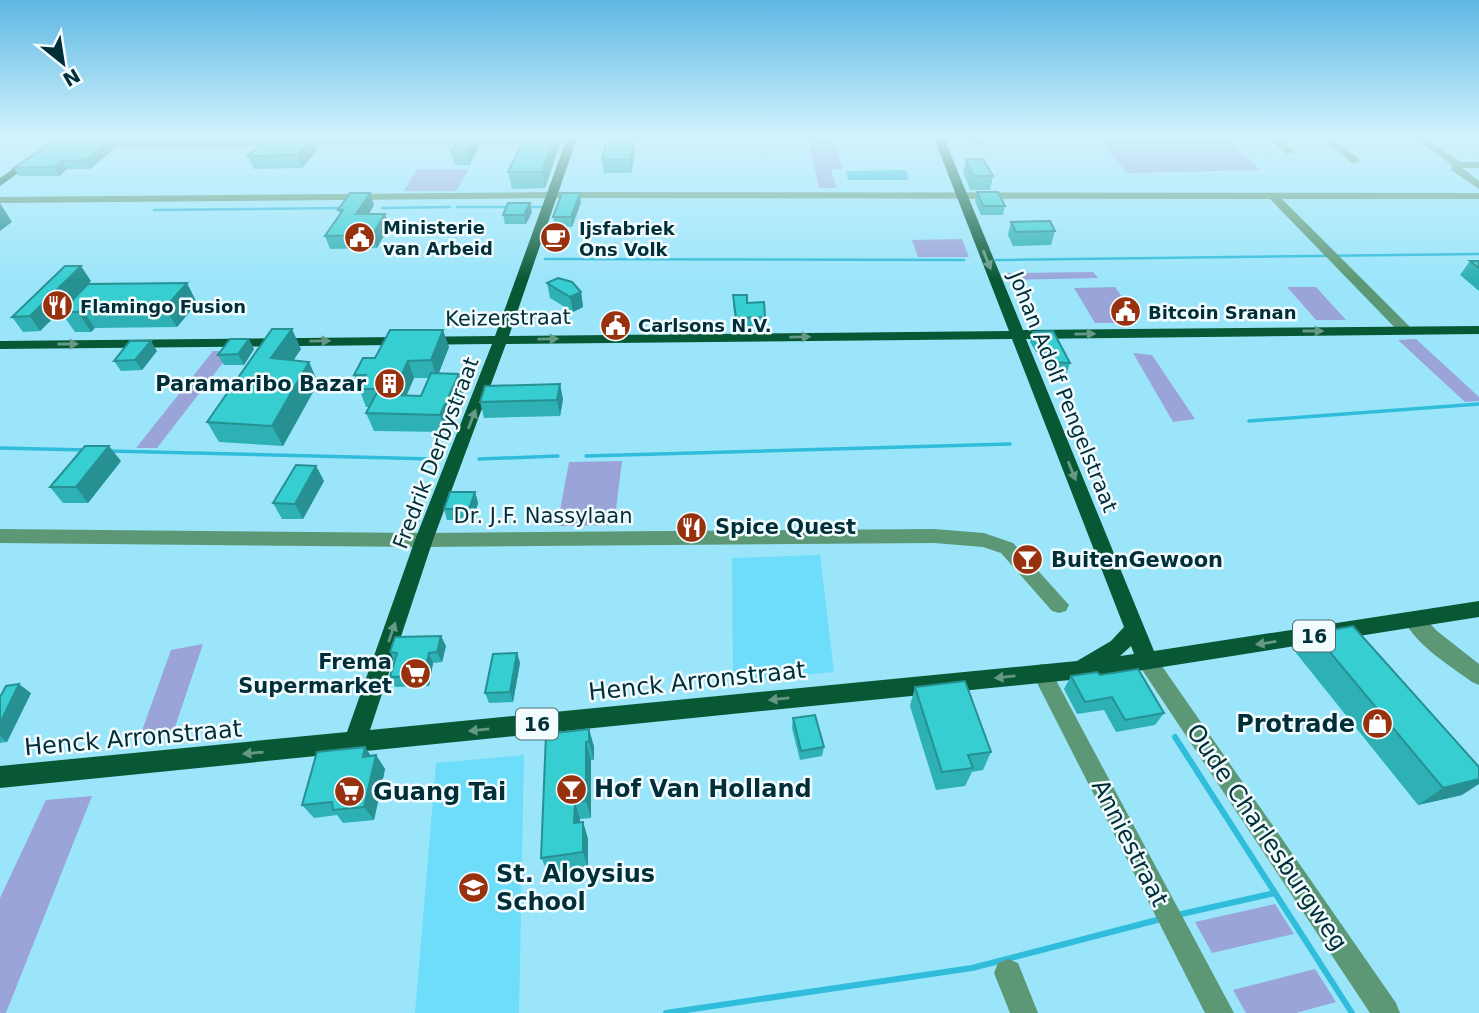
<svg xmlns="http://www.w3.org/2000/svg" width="1479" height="1013" viewBox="0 0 1479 1013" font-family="'DejaVu Sans',sans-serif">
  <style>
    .built { fill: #6eddfa }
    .green { fill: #9ba4d8 }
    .water { fill: #30bcdb }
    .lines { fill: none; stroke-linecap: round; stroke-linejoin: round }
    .stream-far2 { stroke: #30bcdb; stroke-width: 2.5 }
    .stream-far1 { stroke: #30bcdb; stroke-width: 3.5 }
    .stream { stroke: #30bcdb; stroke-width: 6 }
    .minor { fill: #5d9876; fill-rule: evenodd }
    .major { fill: #085835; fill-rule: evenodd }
    .wall { fill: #2eb1b4; fill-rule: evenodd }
    .shaded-wall { fill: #269092 }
    .building { fill: #36ced1; stroke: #269092; stroke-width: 2 }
    .oneway { fill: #669985 }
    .labels { text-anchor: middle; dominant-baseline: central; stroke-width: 5; stroke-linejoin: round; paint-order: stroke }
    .far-poi-label { font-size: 18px; font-weight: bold; fill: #012f39; stroke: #f2fbfd; text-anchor: start }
    .shield { fill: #f2fbfd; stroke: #496c74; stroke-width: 2 }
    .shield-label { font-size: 19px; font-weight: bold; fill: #012f39 }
    .street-label { font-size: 21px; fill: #012f39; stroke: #f2fbfd }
    .poi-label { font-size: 21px; font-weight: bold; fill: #012f39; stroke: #f2fbfd; text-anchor: end }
    .near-street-label { font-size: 24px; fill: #012f39; stroke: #f2fbfd }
    .near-poi-label { font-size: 24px; font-weight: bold; fill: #012f39; stroke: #f2fbfd; text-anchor: start }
  </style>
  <rect width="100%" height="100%" fill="#9be5fa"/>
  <g class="built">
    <polygon points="820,555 834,672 733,682 732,558"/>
    <polygon points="524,755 519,1013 415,1013 436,763"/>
  </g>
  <g class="green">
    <polygon points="763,138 927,138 835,139 842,169 831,169 836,188 819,188 808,139"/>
    <polygon points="1098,138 1227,138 1260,170 1127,173"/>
    <polygon points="417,169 469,169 456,191 404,191"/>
    <polygon points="962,239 969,257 918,257 912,240"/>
    <polygon points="1093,272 1098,278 1010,280 1006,273"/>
    <polygon points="1115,287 1127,304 1112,305 1124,323 1095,323 1074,288"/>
    <polygon points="1287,287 1316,287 1346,320 1316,320"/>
    <polygon points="1416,339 1479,397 1479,401 1465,402 1398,340"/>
    <polygon points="213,351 232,351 157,448 136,448"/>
    <polygon points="1133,353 1152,355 1195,419 1173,422"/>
    <polygon points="622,461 614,525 557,526 569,462"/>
    <polygon points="203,644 173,733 140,736 171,650"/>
    <polygon points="92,796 6,1013 0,1013 0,898 46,800"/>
    <polygon points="1275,904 1294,934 1212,953 1195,922"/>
    <polygon points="1315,969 1336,1002 1296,1013 1246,1013 1233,990"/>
  </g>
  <polygon class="water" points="906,170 909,180 848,180 846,171"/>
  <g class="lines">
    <g class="stream-far2">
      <polyline points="457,207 509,207"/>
      <polyline points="525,207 542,207"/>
      <polyline points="382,208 450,207"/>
      <polyline points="154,210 343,208"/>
      <polyline points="545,259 964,260"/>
      <polyline points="996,260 1479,254"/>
    </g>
    <g class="stream-far1">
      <polyline points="1249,421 1479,404"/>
      <polyline points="0,448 87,450"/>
      <polyline points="109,451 434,459"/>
      <polyline points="586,456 1010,444"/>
      <polyline points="479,459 558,456"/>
    </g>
    <g class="stream">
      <polyline points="1175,737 1352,1013"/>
      <polyline points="1177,915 1275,893"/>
      <polyline points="666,1013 972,968 1161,919"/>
    </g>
    <g class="minor">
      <polygon points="1269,138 1280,138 1295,152 1286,154"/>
      <polygon points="1321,138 1332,138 1361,161 1352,163"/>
      <polygon points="1415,138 1426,138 1460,162 1479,162 1479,168 1462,168 1479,181 1479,189 1451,170 1452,165"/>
      <polygon points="570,139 575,142 574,144 87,147 82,144 87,141"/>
      <polygon points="553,192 1479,193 1479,199 1282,199 1411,328 1411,334 1401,334 1270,199 553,198 0,203 0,197"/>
      <polygon points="0,529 424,533 934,529 984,533 1013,543 1069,605 1066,611 1059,613 1052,611 1001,553 983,547 934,543 424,547 0,543"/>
      <path d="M1414,612L1421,614L1437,631L1479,664V685L1472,682C1449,665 1417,646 1404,620L1407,614Z"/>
      <polygon points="1148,653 1155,656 1396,1003 1400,1013 1370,1013 1141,668 1138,662 1141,656"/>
      <polygon points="1042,664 1049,667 1234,1013 1205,1013 1032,673 1035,667"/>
      <polygon points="1008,959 1018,963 1038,1013 1010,1013 994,973 998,963"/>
    </g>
    <g class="major">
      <polygon points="57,138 68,138 0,186 0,178"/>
      <path d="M567,138H577L509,336L1009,331L934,138H944L1023,330L1479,326V334L1026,339L1154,651L1479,601V617L1099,677L0,788V766L347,732L415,540L492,344L0,349V341L495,336ZM1012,339L1124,627L1111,641L1077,661L370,730L433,540L506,344ZM1131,646L1134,654L1120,656Z"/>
    </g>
  </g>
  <g class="wall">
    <polygon points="265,138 313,138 317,150 302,168 254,169 248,156"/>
    <polygon points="460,138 477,138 479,147 469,165 455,165 451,152"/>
    <polygon points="525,138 557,138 559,147 545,188 512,189 508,172"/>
    <polygon points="968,138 988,138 987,143 970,143"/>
    <polygon points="114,149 90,169 67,169 59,176 19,176 14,168"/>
    <polygon points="635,153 631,173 604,173 602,160"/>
    <polygon points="966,159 993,176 990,190 970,190 963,172"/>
    <polygon points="977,192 1005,206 1003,215 981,215 975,201"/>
    <polygon points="581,202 572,227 555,226 553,217"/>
    <polygon points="374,205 369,214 389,226 377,248 330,249 325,236 340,215 338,210"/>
    <polygon points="532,212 526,224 505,224 503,215"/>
    <polygon points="1011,222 1055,231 1051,245 1013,246 1008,235"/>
    <polygon points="1470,261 1479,261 1479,291 1460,275"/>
    <polygon points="91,281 40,331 23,332 12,317"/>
    <polygon points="547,283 581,292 583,307 573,312 550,298"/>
    <polygon points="88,284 197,303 177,327 95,328 91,332 75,332 61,312"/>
    <polygon points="733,295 747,303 765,317 765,326 736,328 733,305"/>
    <polygon points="1033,332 1070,363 1067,373 1048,372 1040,352 1036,352 1030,342"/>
    <path d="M449,347L438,374L464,391L446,432L374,431L366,413L370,407H366L354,375L375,358ZM414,378H429L421,396H406Z"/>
    <polygon points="254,349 244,365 224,365 218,355"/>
    <polygon points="301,349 293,361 309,362 318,383 283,446 219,442 207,422"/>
    <polygon points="157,351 142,370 121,371 114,361"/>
    <polygon points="563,399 560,416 484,418 480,402"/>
    <polygon points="121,461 88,503 63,503 50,487"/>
    <polygon points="316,466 324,481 303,519 282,519 273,503"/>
    <polygon points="475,492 478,503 473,520 447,520 444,509"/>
    <polygon points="1314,633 1462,795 1418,805 1296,653"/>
    <polygon points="446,646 442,662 433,663 429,686 395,687 390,677 394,661 390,652"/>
    <polygon points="517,653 520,663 513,702 489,703 485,693"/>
    <polygon points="1100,675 1164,713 1155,725 1116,732 1104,710 1077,714 1064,689 1071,676"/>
    <polygon points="915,687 991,752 983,770 972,772 965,786 936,790 910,706"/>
    <polygon points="31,693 7,742 0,743 0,697"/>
    <polygon points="793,718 824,747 822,756 800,760 792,728"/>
    <polygon points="589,729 594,747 594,760 591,760 591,818 580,819 580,822 583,822 588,839 588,868 549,874 541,858"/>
    <polygon points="365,747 371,756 376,755 385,769 374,820 343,823 337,815 314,818 302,805"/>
  </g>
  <g class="shaded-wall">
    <polygon points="26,138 53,138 28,142"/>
    <polygon points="312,138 313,138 317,150 302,168 297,155"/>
    <polygon points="474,138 477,138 479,147 469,165 466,152"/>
    <polygon points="554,138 557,138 559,147 545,188 542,172"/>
    <polygon points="110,141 114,149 90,169 86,160"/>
    <polygon points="634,141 635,153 631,173 630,160"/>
    <polygon points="62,161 67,169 59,176 54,167"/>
    <polygon points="370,193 374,205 360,227 356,214"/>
    <polygon points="580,193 581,202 572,227 571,217"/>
    <polygon points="0,203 12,222 0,231"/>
    <polygon points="530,203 532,212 526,224 524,215"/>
    <polygon points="385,214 389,226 377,248 372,235"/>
    <polygon points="81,266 91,281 40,331 30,316"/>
    <polygon points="187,283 197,303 177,327 165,308"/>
    <polygon points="581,292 583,307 573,312 570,297"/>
    <polygon points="81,308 95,328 91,332 78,312"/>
    <polygon points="292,329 301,349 281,378 271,358"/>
    <polygon points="443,330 449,347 437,378 431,360"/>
    <polygon points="249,339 254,349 244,365 238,354"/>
    <polygon points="151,341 157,351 142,370 135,360"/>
    <polygon points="408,361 414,378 399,413 392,395"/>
    <polygon points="309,362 318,383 283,446 272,426"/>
    <polygon points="459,374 464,391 446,432 440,415"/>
    <polygon points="560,384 563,399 560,416 557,400"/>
    <polygon points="109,446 121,461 88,503 76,487"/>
    <polygon points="316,466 324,481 303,519 295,504"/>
    <polygon points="475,492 478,503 473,520 469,509"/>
    <polygon points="441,636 446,646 442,662 437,652"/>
    <polygon points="429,653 433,663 429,686 424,676"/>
    <polygon points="517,653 520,663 513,702 510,692"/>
    <polygon points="19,684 31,693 7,742 0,736 0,723"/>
    <polygon points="589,729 594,747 594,760 589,742"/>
    <polygon points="586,742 591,760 591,818 586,801"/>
    <polygon points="365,747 374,761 376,755 385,769 374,820 364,807 363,757"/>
    <polygon points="1479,779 1479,784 1462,795 1418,805 1443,788"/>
    <polygon points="575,802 580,819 580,840 574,823"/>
    <polygon points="583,822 588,839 588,868 583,852"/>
  </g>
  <g class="building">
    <polygon points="265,138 312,138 297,155 248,156"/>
    <polygon points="460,138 474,138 466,152 451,152"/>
    <polygon points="525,138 554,138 542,172 508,172"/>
    <polygon points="110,141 86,160 62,161 54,167 14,168 52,142"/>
    <polygon points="607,141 634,141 630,160 602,160"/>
    <polygon points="966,159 983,159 993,176 973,176"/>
    <polygon points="977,192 998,192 1005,206 983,206"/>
    <polygon points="350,193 370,193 356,214 385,214 372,235 325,236 343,210 338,210"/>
    <polygon points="562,193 580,193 571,217 553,217"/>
    <polygon points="508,203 530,203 524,215 503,215"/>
    <polygon points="1050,221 1055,231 1016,232 1011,222"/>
    <polygon points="1470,261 1479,261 1479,268"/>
    <polygon points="65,266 81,266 30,316 12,317"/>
    <polygon points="558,278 572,282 581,292 570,297 547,283"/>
    <polygon points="187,283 165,308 81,308 78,312 61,312 88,284"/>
    <polygon points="733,295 747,295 747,303 764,302 765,317 736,318"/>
    <polygon points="272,329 292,329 271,358 309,362 272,426 207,422"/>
    <polygon points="390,330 443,330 431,360 408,361 392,395 421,396 431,373 459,374 440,415 366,413 379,389 359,389 366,375 354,375 363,358 375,358"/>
    <polygon points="1053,331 1070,363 1051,362 1043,342 1039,342 1033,332"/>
    <polygon points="230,339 249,339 238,354 218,355"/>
    <polygon points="130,341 151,341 135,360 114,361"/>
    <polygon points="560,384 557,400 480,402 485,386"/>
    <polygon points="85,446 109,446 76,487 50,487"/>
    <polygon points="296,465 316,466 295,504 273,503"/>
    <polygon points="450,492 475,492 469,509 444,509"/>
    <polygon points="1353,626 1479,767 1479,779 1443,788 1314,633"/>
    <polygon points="441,636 437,652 429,653 424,676 390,677 397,653 390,652 395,637"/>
    <polygon points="517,653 510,692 485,693 493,654"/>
    <polygon points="1138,669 1164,713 1125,720 1112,697 1085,702 1071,676 1097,672 1100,675"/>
    <polygon points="965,681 991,752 968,755 973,768 942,772 915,687"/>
    <polygon points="19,684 0,723 0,697 6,686"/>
    <polygon points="815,715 824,747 801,751 793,718"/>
    <polygon points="589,729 589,742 586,742 586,801 575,802 574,823 583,822 583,852 541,858 546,734"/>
    <polygon points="365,747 363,757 376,755 364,807 333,810 332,802 302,805 317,752"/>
  </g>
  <defs><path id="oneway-solid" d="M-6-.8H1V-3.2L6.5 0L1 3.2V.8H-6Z" transform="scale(1.75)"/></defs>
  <g class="oneway">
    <use href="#oneway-solid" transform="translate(987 260) rotate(68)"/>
    <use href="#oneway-solid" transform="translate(1313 331)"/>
    <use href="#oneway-solid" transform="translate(1085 334) rotate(-1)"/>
    <use href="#oneway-solid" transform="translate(800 337) rotate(-1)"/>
    <use href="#oneway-solid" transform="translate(548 339) rotate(-1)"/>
    <use href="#oneway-solid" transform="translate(320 341) rotate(-1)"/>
    <use href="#oneway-solid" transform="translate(68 344)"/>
    <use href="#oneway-solid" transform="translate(472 419) rotate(-69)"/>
    <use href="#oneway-solid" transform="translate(1072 471) rotate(68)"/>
    <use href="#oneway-solid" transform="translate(392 632) rotate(-71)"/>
    <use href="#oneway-solid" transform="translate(1266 643) rotate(171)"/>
    <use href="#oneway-solid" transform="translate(1005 677) rotate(174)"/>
    <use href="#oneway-solid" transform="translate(779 699) rotate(174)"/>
    <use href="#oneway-solid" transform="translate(479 730) rotate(174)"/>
    <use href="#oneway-solid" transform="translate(253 753) rotate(175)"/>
  </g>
  <linearGradient id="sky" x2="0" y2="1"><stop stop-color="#5eb7e3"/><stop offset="0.49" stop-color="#d2f3fd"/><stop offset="1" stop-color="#d2f3fd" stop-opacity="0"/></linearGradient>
  <rect width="1479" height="280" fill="url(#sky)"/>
  <defs>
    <symbol id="civic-disc" viewBox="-11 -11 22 22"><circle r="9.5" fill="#98310d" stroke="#f2fbfd"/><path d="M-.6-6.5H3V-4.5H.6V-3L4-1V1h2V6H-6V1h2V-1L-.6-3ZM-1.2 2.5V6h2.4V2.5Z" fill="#fff"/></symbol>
    <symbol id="cafe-disc" viewBox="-11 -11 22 22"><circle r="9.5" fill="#98310d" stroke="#f2fbfd"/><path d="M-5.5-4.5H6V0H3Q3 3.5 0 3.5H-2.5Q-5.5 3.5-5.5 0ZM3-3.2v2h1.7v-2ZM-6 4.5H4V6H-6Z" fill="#fff"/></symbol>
    <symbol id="restaurant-disc" viewBox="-11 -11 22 22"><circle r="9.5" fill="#98310d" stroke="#f2fbfd"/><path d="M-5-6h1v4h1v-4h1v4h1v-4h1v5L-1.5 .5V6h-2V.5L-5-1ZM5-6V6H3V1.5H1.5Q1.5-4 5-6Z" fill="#fff"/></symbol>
    <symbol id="building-disc" viewBox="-11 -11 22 22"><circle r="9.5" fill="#98310d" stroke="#f2fbfd"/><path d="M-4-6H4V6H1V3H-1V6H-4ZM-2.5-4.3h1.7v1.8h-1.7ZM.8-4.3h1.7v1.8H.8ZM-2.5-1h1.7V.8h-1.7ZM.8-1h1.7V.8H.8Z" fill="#fff"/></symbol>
    <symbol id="bar-disc" viewBox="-11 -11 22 22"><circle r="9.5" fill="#98310d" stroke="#f2fbfd"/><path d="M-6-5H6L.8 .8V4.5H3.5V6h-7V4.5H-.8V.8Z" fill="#fff"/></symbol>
    <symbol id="supermarket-disc" viewBox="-11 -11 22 22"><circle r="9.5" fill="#98310d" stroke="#f2fbfd"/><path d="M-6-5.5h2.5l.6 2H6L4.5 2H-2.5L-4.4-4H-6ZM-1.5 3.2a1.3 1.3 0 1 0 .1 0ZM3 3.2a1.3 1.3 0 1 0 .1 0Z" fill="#fff"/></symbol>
    <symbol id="shop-disc" viewBox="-11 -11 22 22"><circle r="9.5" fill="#98310d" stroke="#f2fbfd"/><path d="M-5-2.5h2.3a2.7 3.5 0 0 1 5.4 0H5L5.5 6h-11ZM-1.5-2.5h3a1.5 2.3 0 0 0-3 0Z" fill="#fff"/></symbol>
    <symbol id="school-disc" viewBox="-11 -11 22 22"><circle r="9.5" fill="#98310d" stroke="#f2fbfd"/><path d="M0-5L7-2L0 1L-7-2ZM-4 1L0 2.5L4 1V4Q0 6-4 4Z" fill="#fff"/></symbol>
  </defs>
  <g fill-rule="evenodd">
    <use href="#civic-disc" x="342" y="220" width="35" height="35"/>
    <use href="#cafe-disc" x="538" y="220" width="35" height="35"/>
    <use href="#restaurant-disc" x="40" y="288" width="35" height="35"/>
    <use href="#civic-disc" x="1108" y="294" width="35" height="35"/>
    <use href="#civic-disc" x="598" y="308" width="35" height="35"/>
    <use href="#building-disc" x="372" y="366" width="35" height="35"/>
    <use href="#restaurant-disc" x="674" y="510" width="35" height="35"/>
    <use href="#bar-disc" x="1010" y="542" width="35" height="35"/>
    <use href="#supermarket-disc" x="398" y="656" width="35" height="35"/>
    <use href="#shop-disc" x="1360" y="706" width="35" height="35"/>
    <use href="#bar-disc" x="554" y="772" width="35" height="35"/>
    <use href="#supermarket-disc" x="332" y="774" width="35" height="35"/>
    <use href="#school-disc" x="456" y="870" width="35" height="35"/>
  </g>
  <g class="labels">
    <g class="far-poi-label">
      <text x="383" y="227">Ministerie<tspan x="383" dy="21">van Arbeid</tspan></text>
      <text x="579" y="228">Ijsfabriek<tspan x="579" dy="21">Ons Volk</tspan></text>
      <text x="80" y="306">Flamingo Fusion</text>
      <text x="1148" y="312">Bitcoin Sranan</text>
      <text x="638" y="325">Carlsons N.V.</text>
    </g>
    <g class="shield">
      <rect x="1293" y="620.5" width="42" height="31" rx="5"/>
      <rect x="516" y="708.5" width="42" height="31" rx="5"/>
    </g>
    <g class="shield-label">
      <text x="1314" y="636">16</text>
      <text x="537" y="724">16</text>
    </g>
    <g class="street-label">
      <text transform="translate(508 318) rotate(-1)">Keizerstraat</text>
      <text transform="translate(1063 392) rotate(68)">Johan Adolf Pengelstraat</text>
      <text transform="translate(436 453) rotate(-69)">Fredrik Derbystraat</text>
      <text x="543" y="516">Dr. J.F. Nassylaan</text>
    </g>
    <g class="poi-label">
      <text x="366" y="384">Paramaribo Bazar</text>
      <text x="715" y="527" text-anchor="start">Spice Quest</text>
      <text x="1051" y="560" text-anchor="start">BuitenGewoon</text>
      <text x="392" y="662">Frema<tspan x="392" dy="24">Supermarket</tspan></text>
    </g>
    <g class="near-street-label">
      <text transform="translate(697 681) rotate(-6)">Henck Arronstraat</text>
      <text transform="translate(133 738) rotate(-5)">Henck Arronstraat</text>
      <text transform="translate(1267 837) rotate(56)">Oude Charlesburgweg</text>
      <text transform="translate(1130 843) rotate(63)">Anniestraat</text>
    </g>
    <g class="near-poi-label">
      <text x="1355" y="724" text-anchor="end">Protrade</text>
      <text x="594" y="789">Hof Van Holland</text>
      <text x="373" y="792">Guang Tai</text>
      <text x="496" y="874">St. Aloysius<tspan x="496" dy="28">School</tspan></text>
    </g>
  </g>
  <g transform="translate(63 63) rotate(150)" stroke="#f2fbfd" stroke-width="5" paint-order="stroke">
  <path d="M0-5L12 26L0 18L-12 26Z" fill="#012f39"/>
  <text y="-10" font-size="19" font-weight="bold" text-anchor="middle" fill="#012f39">N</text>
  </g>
</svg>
